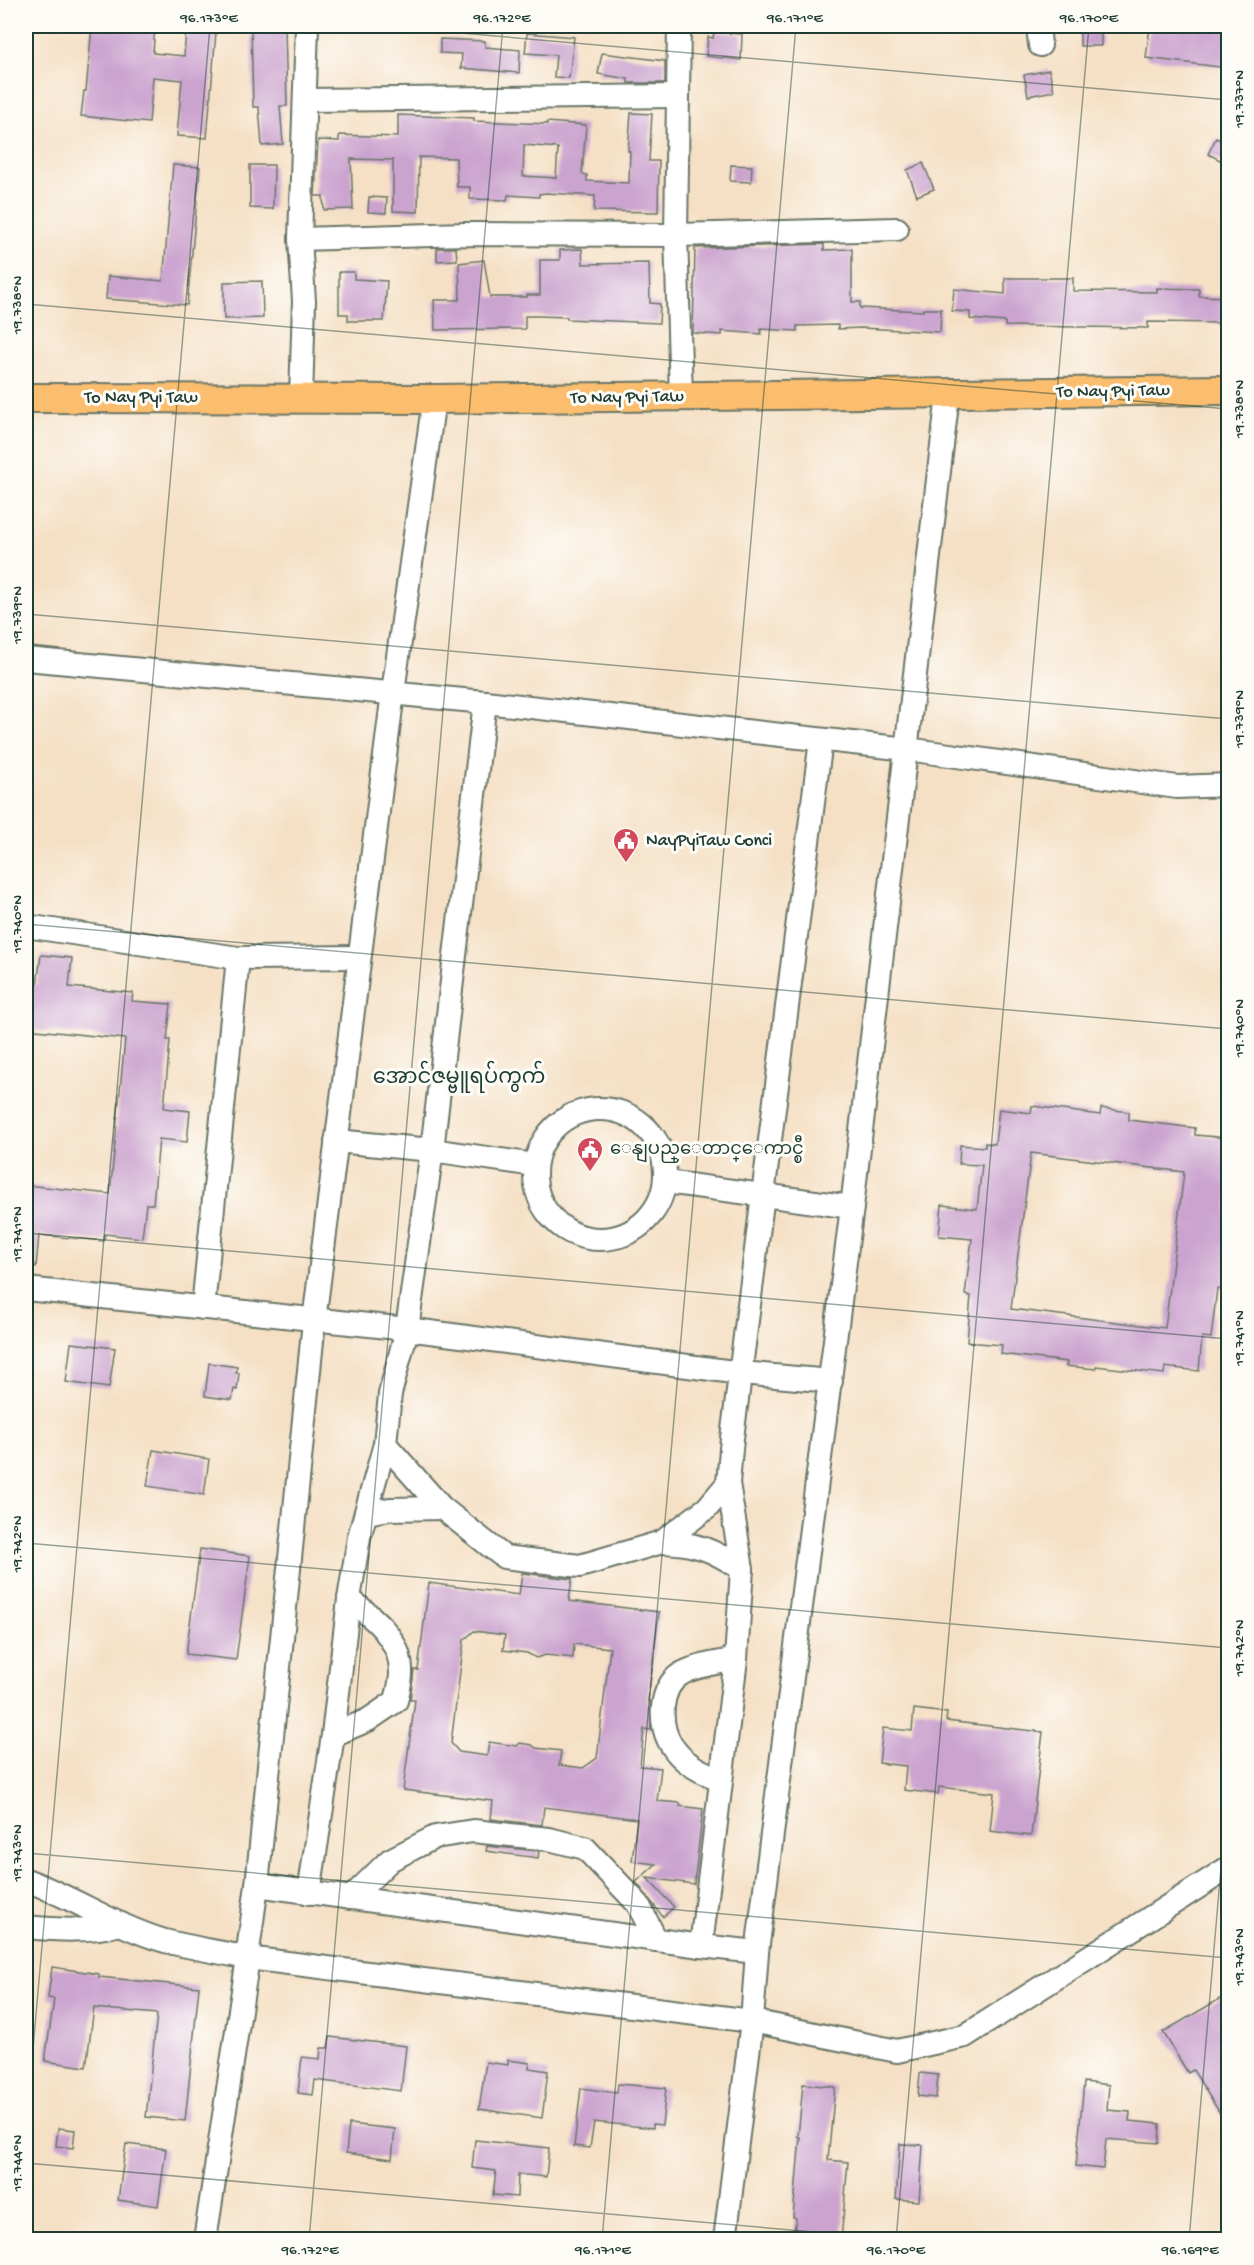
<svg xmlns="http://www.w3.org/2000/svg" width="1254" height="2265" viewBox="0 0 1254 2265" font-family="'Gochi Hand','Noto Sans Myanmar',sans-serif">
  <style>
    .building { fill: #cba3cf; fill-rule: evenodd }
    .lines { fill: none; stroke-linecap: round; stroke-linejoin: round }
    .minor-casing { stroke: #6a7667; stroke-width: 26 }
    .major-casing { stroke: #6a7667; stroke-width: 32 }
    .minor { stroke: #fff; stroke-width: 22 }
    .major { stroke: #fbbe6e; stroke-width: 28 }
    .ticks { fill: none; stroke: #1f3d34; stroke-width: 1.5; stroke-opacity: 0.45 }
    .labels { text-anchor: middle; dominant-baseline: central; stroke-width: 6; stroke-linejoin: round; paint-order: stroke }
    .street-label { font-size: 18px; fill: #1f3d34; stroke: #fdfcf7 }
    .poi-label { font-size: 18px; fill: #1f3d34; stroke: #fdfcf7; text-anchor: start }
    .quarter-label { font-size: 21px; fill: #1f3d34; stroke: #fdfcf7 }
    .neatline { fill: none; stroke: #1f3d34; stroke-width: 2 }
    .ticks-label { font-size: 15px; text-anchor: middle; fill: #1f3d34 }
  </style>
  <rect width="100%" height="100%" fill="#fdfcf7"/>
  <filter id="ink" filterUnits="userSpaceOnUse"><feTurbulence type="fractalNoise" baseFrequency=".0167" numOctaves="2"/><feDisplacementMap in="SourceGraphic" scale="12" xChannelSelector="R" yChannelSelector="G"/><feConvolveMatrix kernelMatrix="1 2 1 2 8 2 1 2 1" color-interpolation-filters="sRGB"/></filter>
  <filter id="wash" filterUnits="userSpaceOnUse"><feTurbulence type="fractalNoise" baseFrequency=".008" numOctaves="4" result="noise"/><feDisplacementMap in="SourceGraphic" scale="24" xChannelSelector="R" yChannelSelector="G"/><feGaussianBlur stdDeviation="1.35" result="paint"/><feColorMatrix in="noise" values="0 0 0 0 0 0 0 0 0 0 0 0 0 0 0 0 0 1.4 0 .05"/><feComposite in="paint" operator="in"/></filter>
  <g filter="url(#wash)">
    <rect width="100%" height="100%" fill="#f5e0c5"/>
    <g id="blocks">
      <g class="building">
        <polygon points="92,26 155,26 153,53 184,56 186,30 216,32 207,138 177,136 182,80 153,77 149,123 81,116 84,91 86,91"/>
        <polygon points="251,26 285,26 287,106 280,106 283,144 262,146 259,107 253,107"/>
        <rect x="1080" y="26" width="21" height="20"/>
        <polygon points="1150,26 1228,26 1228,68 1146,58"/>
        <polygon points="714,32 742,34 741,60 706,56 708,37 713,38"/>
        <polygon points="527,33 574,37 569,78 554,77 556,55 525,53"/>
        <polygon points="440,39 485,41 485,47 520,50 519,73 461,68 462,54 440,53"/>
        <polygon points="602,53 665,61 665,83 628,83 628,79 598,74"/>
        <polygon points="1049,70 1054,91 1028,96 1024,75"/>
        <path d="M631,113L652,114L649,161H659L658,212L594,211L595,196L546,193L539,194V197L508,195L507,200L470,199V187H457L456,158L419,157L418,212L393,211V160L351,159L353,209L324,210L323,196H315L318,140L339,141V135L398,137V115L474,118V121L547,124V122L586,125L582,174L587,175V181L629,183L630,151H628ZM524,145L558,148L556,178L523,176Z"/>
        <polygon points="1216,138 1228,144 1228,164 1208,154"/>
        <polygon points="923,163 934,189 917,196 907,170"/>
        <polygon points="173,165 200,167 187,305 106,299 108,276 163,281"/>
        <polygon points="250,165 274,165 273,209 250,208"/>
        <polygon points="731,165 752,166 751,182 730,181"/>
        <polygon points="369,197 387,198 386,213 368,212"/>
        <polygon points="824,244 824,250 852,249 852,302 860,302 860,308 923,311 923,309 941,309 940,332 861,328 838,329 838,325 797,326 797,331 761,329 761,334 722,331 722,335 693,333 695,248"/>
        <polygon points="437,248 456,248 457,260 437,261"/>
        <polygon points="582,249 583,264 649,263 650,303 660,304 659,323 567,319 567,317 537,316 525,316 525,329 435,330 434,300 459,300 460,297 459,263 484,260 490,297 527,297 527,295 540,295 540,260 560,260 560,250"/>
        <polygon points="339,272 354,272 354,279 387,281 384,321 348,321 348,314 339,314"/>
        <polygon points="1005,278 1073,278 1073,291 1157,292 1157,288 1199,289 1199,296 1228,297 1228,323 1148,322 1148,328 1005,326 1005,322 970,319 970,312 952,311 954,289 1005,294"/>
        <polygon points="262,281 263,318 224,319 224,282"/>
        <polygon points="41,955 72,958 69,987 133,993 132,1001 171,1004 167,1040 170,1040 164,1108 190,1111 187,1142 159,1139 153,1204 146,1204 142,1238 105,1234 104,1241 39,1235 36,1267 26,1266 26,1185 110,1194 125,1039 26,1029 26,983 37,985"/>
        <path d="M1032,1106L1100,1115L1101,1108L1129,1112V1120L1195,1128V1135L1228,1138L1226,1174H1228V1200L1226,1224H1228V1290L1217,1289L1211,1338L1202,1337L1199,1371L1165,1367L1164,1374L1096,1366V1369L1066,1366L1067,1362L1001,1354L1002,1345L967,1342L971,1296L965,1295L972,1239L939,1236L942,1205L977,1209L982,1165L959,1164L960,1145L985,1147V1143L995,1144L999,1109L1031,1113ZM1031,1153L1184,1172L1165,1328L1011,1309Z"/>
        <polygon points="71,1343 115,1348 109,1388 66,1382"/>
        <polygon points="209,1363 237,1367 236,1373 239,1373 237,1390 234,1389 232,1400 205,1396"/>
        <polygon points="153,1450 209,1459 204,1495 147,1486"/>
        <polygon points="200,1549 250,1556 236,1660 186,1654"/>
        <path d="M522,1573L572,1579L569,1601L659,1612L648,1701H650L651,1730L644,1729L640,1766L661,1768L657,1801L680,1803V1806L703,1809L694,1884L647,1878L674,1907L663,1917L636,1882L656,1864L632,1861L637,1819L544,1807L542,1825L491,1819L493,1801L403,1790L415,1700H410L414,1670H418L429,1583L519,1595ZM474,1631L505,1635L503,1650L527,1653L536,1658L546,1655L573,1658L574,1644L610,1648L597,1758L583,1768L559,1765L561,1751L536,1748L532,1745L520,1743L517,1746L489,1742L487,1756L459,1752L451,1743L464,1640Z"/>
        <polygon points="914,1709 947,1713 946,1721 1043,1732 1031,1836 990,1831 994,1793 939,1787 938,1794 904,1790 906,1766 879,1763 883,1728 912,1731"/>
        <polygon points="487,1846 539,1851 538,1858 486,1851"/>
        <polygon points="52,1967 99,1974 99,1977 199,1987 185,2121 146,2117 157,2014 94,2008 86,2067 45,2061 54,1999 48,1998"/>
        <polygon points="1223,1997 1228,2006 1228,2126 1193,2070 1188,2073 1163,2032"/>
        <polygon points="330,2037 406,2046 401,2091 315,2080 313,2095 298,2093 302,2057 320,2059 321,2048 328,2048"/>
        <polygon points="508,2060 530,2063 529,2068 548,2071 542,2118 479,2109 486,2062 508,2065"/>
        <polygon points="920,2073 938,2075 936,2098 918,2096"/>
        <polygon points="1084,2082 1109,2085 1107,2110 1130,2112 1129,2121 1160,2124 1159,2143 1106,2139 1103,2169 1076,2166"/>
        <polygon points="618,2084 666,2088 662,2125 653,2124 653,2128 594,2122 590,2148 574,2146 581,2088 617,2093"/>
        <polygon points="803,2084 835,2087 828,2160 848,2162 841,2240 793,2240 796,2218 793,2217 800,2137 798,2137"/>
        <polygon points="349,2124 395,2129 392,2159 346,2153"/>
        <polygon points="58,2128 75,2130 73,2148 56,2146"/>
        <polygon points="475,2140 549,2148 546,2177 518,2174 517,2197 493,2195 496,2171 472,2168"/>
        <polygon points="126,2144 166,2149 158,2206 118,2200"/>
        <polygon points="900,2144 923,2145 919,2201 896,2199"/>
      </g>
    </g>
  </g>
  <g filter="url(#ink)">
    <use href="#blocks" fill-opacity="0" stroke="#6a7667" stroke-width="1.5"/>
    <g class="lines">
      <defs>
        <g id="minor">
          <polyline points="307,26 300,239 465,234 676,235 897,229"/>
          <polyline points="679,26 676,235 681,397"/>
          <polyline points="1038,26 1040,45"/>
          <polyline points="305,100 678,96"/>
          <polyline points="300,239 304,301 301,399"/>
          <polyline points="26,659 485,702 907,749 1177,787 1228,785"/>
          <polyline points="485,702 432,1150 407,1329 390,1394 385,1444 442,1508 504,1557 580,1566 662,1542 707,1508 728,1483 732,1438 821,740"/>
          <polyline points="26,926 238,958 359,957"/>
          <circle cx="600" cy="1174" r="65"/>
          <polyline points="336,1141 432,1150 535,1165"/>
          <polyline points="666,1182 852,1207"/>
          <polyline points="26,1289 407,1329 741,1373 831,1381"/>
          <polyline points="203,1308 238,958"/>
          <polyline points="366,1513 390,1509 442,1508"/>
          <path d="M662,1542C697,1543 713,1550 742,1569"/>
          <path d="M333,1735L368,1720L396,1701C398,1692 401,1682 401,1673C402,1640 373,1617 349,1599"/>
          <path d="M721,1779C702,1773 683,1763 672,1746C658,1726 659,1687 681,1674C697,1665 718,1663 736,1659"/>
          <path d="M26,1880C73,1897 116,1927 165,1941C192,1948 220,1952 247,1958L752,2021L897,2051L965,2036L1228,1868"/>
          <polyline points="257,1885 701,1946 757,1952"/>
          <polyline points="309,1893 333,1735 349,1599 359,1537 385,1444"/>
          <polyline points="351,1898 390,1860 435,1837 473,1831 549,1839 585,1848 638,1904 656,1940"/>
          <path d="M26,1927C58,1930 89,1932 121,1924"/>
          <polyline points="701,1946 736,1659 742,1569 728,1483"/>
          <polyline points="247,1958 257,1885 314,1321 393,692 434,399"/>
          <polyline points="205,2240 248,1958"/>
          <polyline points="725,2240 752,2021 757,1952 852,1207 948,395"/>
        </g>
        <polyline id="major" points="26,398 434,399 1228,390"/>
      </defs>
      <use href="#minor" class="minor-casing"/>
      <use href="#major" class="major-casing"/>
      <use href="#minor" class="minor"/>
      <use href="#major" class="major"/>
    </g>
  </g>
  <path class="ticks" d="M380,26L1228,100M26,304L1228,409M26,614L1228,719M26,924L1228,1029M26,1233L1228,1339M26,1543L1228,1648M26,1853L1228,1958M26,2129L210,26M26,2163L906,2240M309,2240L503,26M602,2240L796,26M896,2240L1089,26M1189,2240L1228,1786"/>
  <defs>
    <symbol id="civic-pin" viewBox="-11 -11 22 30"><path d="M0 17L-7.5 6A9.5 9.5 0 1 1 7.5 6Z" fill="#d1495b" stroke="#fdfcf7"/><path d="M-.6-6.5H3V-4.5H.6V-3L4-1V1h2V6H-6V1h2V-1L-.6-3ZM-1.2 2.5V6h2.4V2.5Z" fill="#fff"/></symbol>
  </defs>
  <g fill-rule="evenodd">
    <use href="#civic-pin" x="611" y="826" width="30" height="40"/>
    <use href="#civic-pin" x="575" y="1135" width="30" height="40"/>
  </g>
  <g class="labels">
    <g class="street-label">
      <text transform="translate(1113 392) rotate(-1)">To Nay Pyi Taw</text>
      <text x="141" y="398">To Nay Pyi Taw</text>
      <text transform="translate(627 398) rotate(-1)">To Nay Pyi Taw</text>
    </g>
    <g class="poi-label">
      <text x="646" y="841">NayPyiTaw Conci</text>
      <text x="610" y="1150">ေနျပည္ေတာင္ေကာင္စီ</text>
    </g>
    <g class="quarter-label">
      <text x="459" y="1079">အောင်ဇမ္ဗူရပ်ကွက်</text>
    </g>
  </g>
  <rect width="1254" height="2265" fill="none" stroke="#fdfcf7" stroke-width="66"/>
  <rect x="33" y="33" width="1188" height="2199" class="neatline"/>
  <g class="ticks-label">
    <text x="209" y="22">96.173°E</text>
    <text x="502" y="22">96.172°E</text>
    <text x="795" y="22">96.171°E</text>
    <text x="1089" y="22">96.170°E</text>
    <text transform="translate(1238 99) rotate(-90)" y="5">19.737°N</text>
    <text transform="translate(16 305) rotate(-90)" y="5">19.738°N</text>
    <text transform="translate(1238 409) rotate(-90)" y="5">19.738°N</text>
    <text transform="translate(16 615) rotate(-90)" y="5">19.739°N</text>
    <text transform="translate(1238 719) rotate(-90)" y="5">19.739°N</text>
    <text transform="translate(16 924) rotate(-90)" y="5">19.740°N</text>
    <text transform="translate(1238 1028) rotate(-90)" y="5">19.740°N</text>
    <text transform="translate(16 1234) rotate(-90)" y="5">19.741°N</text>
    <text transform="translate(1238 1338) rotate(-90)" y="5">19.741°N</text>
    <text transform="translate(16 1544) rotate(-90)" y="5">19.742°N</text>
    <text transform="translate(1238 1648) rotate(-90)" y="5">19.742°N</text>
    <text transform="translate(16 1853) rotate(-90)" y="5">19.743°N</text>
    <text transform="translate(1238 1957) rotate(-90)" y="5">19.743°N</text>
    <text transform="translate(16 2163) rotate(-90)" y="5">19.744°N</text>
    <text x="310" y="2254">96.172°E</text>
    <text x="603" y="2254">96.171°E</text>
    <text x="896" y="2254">96.170°E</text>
    <text x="1190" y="2254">96.169°E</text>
  </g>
</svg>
